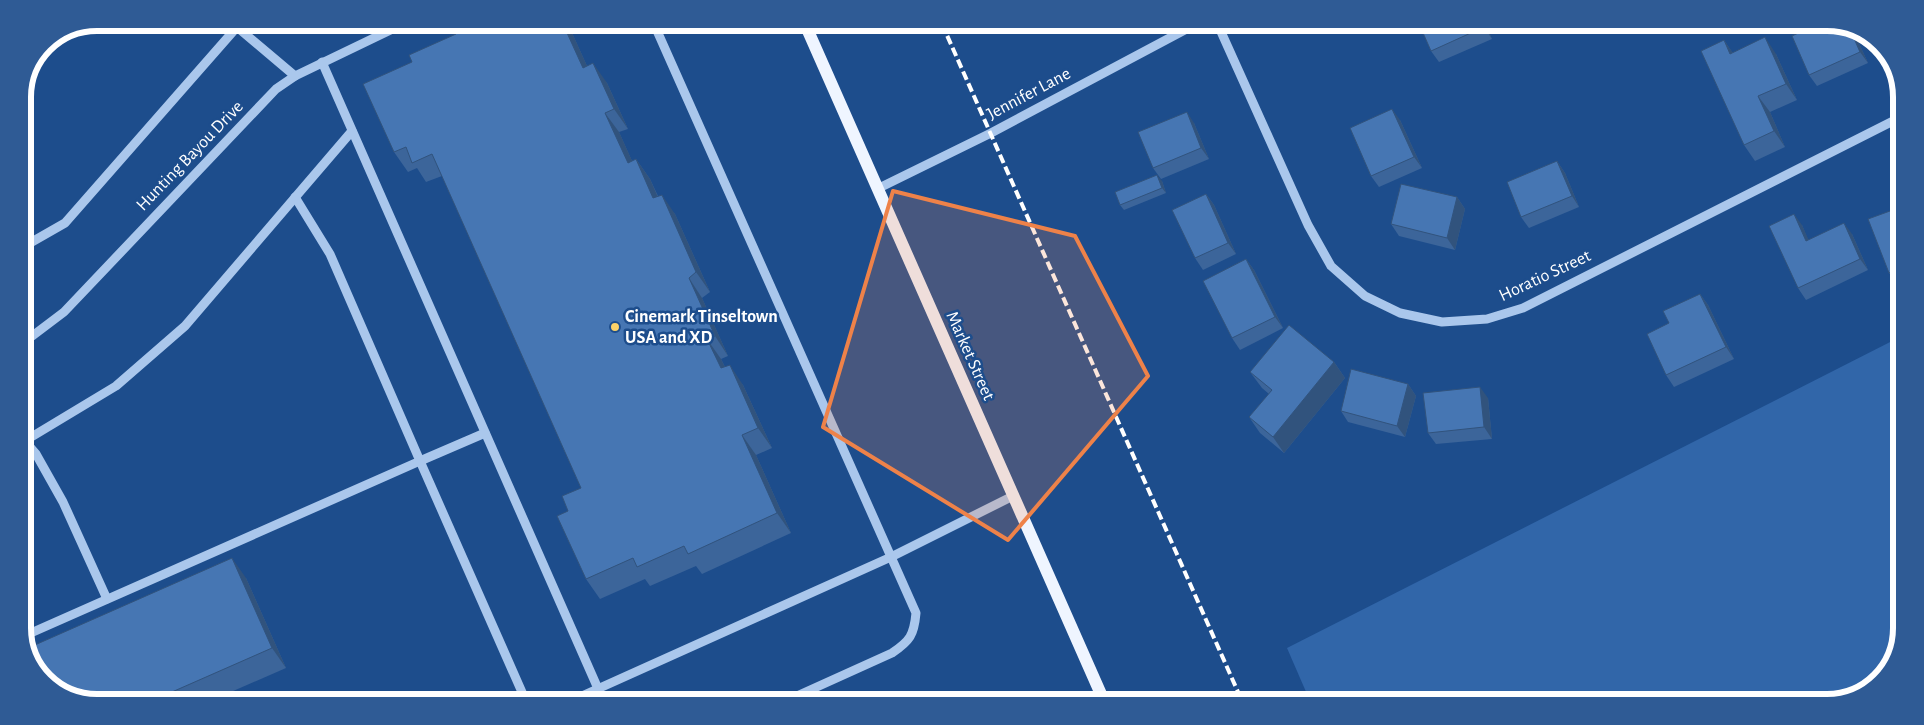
<svg xmlns="http://www.w3.org/2000/svg" width="1924" height="725" viewBox="0 0 1924 725" font-family="'Alegreya Sans',sans-serif">
  <style>
    .green { fill: #3166a9 }
    .lines { fill: none; stroke-linecap: round; stroke-linejoin: round }
    .minor { stroke: #aac7ec; stroke-width: 9 }
    .major { stroke: #eff5ff; stroke-width: 12 }
    .rail { stroke: #fff; stroke-width: 4; stroke-dasharray: 9 4; stroke-linecap: butt }
    .wall { fill: #3c659a }
    .shaded-wall { fill: #31537d }
    .building { fill: #4676b3; stroke: #31537d }
    .marked { fill: #ee8249; fill-opacity: 0.2; stroke: #ee8249; stroke-width: 4; stroke-linejoin: round }
    .poi-dot { fill: #fcd268; stroke: #1d4d8c; stroke-width: 2 }
    .labels { text-anchor: middle; dominant-baseline: central; stroke-width: 5; stroke-linejoin: round; paint-order: stroke }
    .street-label { font-size: 18px; fill: #fff; stroke: #1d4d8c }
    .poi-label { font-size: 18px; font-weight: bold; fill: #fff; stroke: #1d4d8c; text-anchor: start }
    .rim { fill: none; stroke: #fff; stroke-width: 6 }
  </style>
  <rect width="100%" height="100%" fill="#1d4d8c"/>
  <polygon class="green" points="1900,337 1897,652 1880,675 1827,702 1310,701 1287,648"/>
  <g class="lines">
    <g class="minor">
      <polyline points="236,23 237,27 295,76"/>
      <path d="M654,24L916,613C914,635 910,641 892,653L788,700"/>
      <polyline points="1218,25 1308,225 1331,266 1365,296 1400,313 1442,322 1487,319 1523,308 1901,117"/>
      <polyline points="322,62 603,700"/>
      <polyline points="877,189 991,133 1194,25"/>
      <polyline points="23,247 65,223 237,27"/>
      <polyline points="23,343 64,312 276,89 295,76 405,23"/>
      <polyline points="485,433 420,461 525,699"/>
      <polyline points="23,439 36,454 63,502 107,599"/>
      <polyline points="23,442 116,386 185,326 352,131"/>
      <polyline points="24,636 420,461 330,254 295,197"/>
      <polyline points="573,700 891,557 1013,496"/>
    </g>
    <polyline class="major" points="805,24 1104,701"/>
    <polyline class="rail" points="942,24 1242,701"/>
  </g>
  <g class="wall">
    <polygon points="568,24 587,66 607,83 628,129 619,132 632,161 636,159 650,179 658,196 675,214 710,292 702,298 728,356 721,359 725,367 743,385 772,448 756,455 791,533 702,574 696,566 650,586 645,579 600,599 586,579 568,511 581,488 442,176 426,182 417,168 408,172 394,152 412,62"/>
    <polygon points="1420,26 1486,26 1492,39 1439,62 1431,51"/>
    <polygon points="1851,27 1852,28 1868,63 1817,86 1809,75"/>
    <polygon points="1724,40 1732,52 1776,54 1797,100 1770,112 1785,147 1755,161 1744,145"/>
    <polygon points="1400,120 1422,168 1379,187 1371,176"/>
    <polygon points="1194,123 1209,159 1161,179 1153,168"/>
    <polygon points="1557,161 1565,173 1579,207 1529,228 1521,217"/>
    <polygon points="1162,181 1166,193 1124,210 1120,205"/>
    <polygon points="1206,194 1214,205 1236,254 1203,270 1195,258"/>
    <polygon points="1457,197 1465,209 1455,250 1399,236 1391,224"/>
    <polygon points="1901,207 1900,283 1897,284 1889,273"/>
    <polygon points="1802,225 1808,240 1852,234 1868,270 1806,300 1798,288"/>
    <polygon points="1246,259 1254,270 1283,328 1240,350 1232,338"/>
    <polygon points="1700,294 1708,305 1734,359 1674,387 1666,375 1669,323"/>
    <polygon points="1334,362 1345,378 1284,453 1260,433 1249,417 1269,394 1262,388 1250,372"/>
    <polygon points="1408,384 1416,396 1405,437 1348,422 1341,411"/>
    <polygon points="1488,398 1492,439 1436,444 1428,433"/>
    <polygon points="246,578 286,668 215,699 73,698"/>
  </g>
  <g class="shaded-wall">
    <polygon points="563,24 568,24 597,88 583,68"/>
    <polygon points="1483,26 1486,26 1492,39 1484,27"/>
    <polygon points="1849,27 1852,28 1868,63 1860,52"/>
    <polygon points="1765,37 1776,54 1797,100 1786,84"/>
    <polygon points="1724,40 1735,56 1730,54"/>
    <polygon points="593,63 607,83 628,129 614,109"/>
    <polygon points="1758,96 1770,112 1785,147 1774,131"/>
    <polygon points="1392,109 1400,120 1422,168 1414,157"/>
    <polygon points="1187,112 1194,123 1209,159 1201,148"/>
    <polygon points="605,113 619,132 642,183 628,163"/>
    <polygon points="636,159 650,179 667,218 653,198"/>
    <polygon points="1557,161 1565,173 1579,207 1572,196"/>
    <polygon points="1157,175 1162,181 1166,193 1162,188"/>
    <polygon points="1206,194 1214,205 1236,254 1228,243"/>
    <polygon points="662,195 675,214 710,292 696,272"/>
    <polygon points="1457,197 1465,209 1455,250 1447,238"/>
    <polygon points="1794,214 1802,225 1814,252 1806,241"/>
    <polygon points="1844,223 1852,234 1868,270 1860,259"/>
    <polygon points="1246,259 1254,270 1283,328 1275,317"/>
    <polygon points="689,278 702,298 728,356 715,336"/>
    <polygon points="1700,294 1708,305 1734,359 1726,347"/>
    <polygon points="707,339 721,359 735,388 721,368"/>
    <polygon points="1334,362 1345,378 1284,453 1273,437"/>
    <polygon points="730,365 743,385 772,448 758,428"/>
    <polygon points="1408,384 1416,396 1405,437 1397,426"/>
    <polygon points="1480,387 1488,398 1492,439 1484,427"/>
    <polygon points="742,435 756,455 791,533 777,513"/>
    <polygon points="232,558 246,578 286,668 272,648"/>
  </g>
  <g class="building">
    <polygon points="459,23 563,24 583,68 593,63 614,109 605,113 628,163 636,159 653,198 662,195 696,272 689,278 715,336 707,339 721,368 730,365 758,428 742,435 777,513 688,554 684,546 637,567 633,558 586,579 557,516 568,511 562,496 581,488 432,154 412,163 406,147 394,152 363,84 412,62 409,55 456,34 452,26"/>
    <polygon points="1420,26 1483,26 1484,27 1431,51"/>
    <polygon points="1813,26 1849,27 1860,52 1809,75 1792,36"/>
    <polygon points="1765,37 1786,84 1758,96 1774,131 1744,145 1701,51 1724,40 1730,54"/>
    <polygon points="1392,109 1414,157 1371,176 1350,128"/>
    <polygon points="1187,112 1201,148 1153,168 1138,132"/>
    <polygon points="1557,161 1572,196 1521,217 1507,182"/>
    <polygon points="1157,175 1162,188 1120,205 1115,192"/>
    <polygon points="1401,184 1457,197 1447,238 1391,224"/>
    <polygon points="1206,194 1228,243 1195,258 1172,210"/>
    <polygon points="1901,207 1900,268 1889,273 1868,219"/>
    <polygon points="1794,214 1806,241 1844,223 1860,259 1798,288 1769,226"/>
    <polygon points="1246,259 1275,317 1232,338 1203,281"/>
    <polygon points="1700,294 1726,347 1666,375 1647,334 1669,323 1663,311"/>
    <polygon points="1289,325 1334,362 1273,437 1249,417 1272,390 1250,372"/>
    <polygon points="1351,369 1408,384 1397,426 1341,411"/>
    <polygon points="1480,387 1484,427 1428,433 1423,393"/>
    <polygon points="232,558 272,648 156,699 73,698 38,673 28,648"/>
  </g>
  <path class="marked" d="M893,191L1075,236L1148,376L1008,540L823,427Z"/>
  <circle class="poi-dot" cx="615" cy="327" r="5"/>
  <g class="labels">
    <g class="street-label">
      <text transform="translate(1029 94) rotate(-28)">Jennifer Lane</text>
      <text transform="translate(190 156) rotate(-46)">Hunting Bayou Drive</text>
      <text transform="translate(1545 276) rotate(-25)">Horatio Street</text>
      <text transform="translate(970 356) rotate(66)">Market Street</text>
    </g>
    <g class="poi-label">
      <text x="625" y="317">Cinemark Tinseltown<tspan x="625" dy="21">USA and XD</tspan></text>
    </g>
  </g>
  <path d="M0 0H1924V725H0ZM97 31H1827A66 66 0 0 1 1893 97V628A66 66 0 0 1 1827 694H97A66 66 0 0 1 31 628V97A66 66 0 0 1 97 31Z" fill="#2f5b95" fill-rule="evenodd"/>
  <path class="rim" d="M97 31H1827A66 66 0 0 1 1893 97V628A66 66 0 0 1 1827 694H97A66 66 0 0 1 31 628V97A66 66 0 0 1 97 31Z"/>
</svg>
